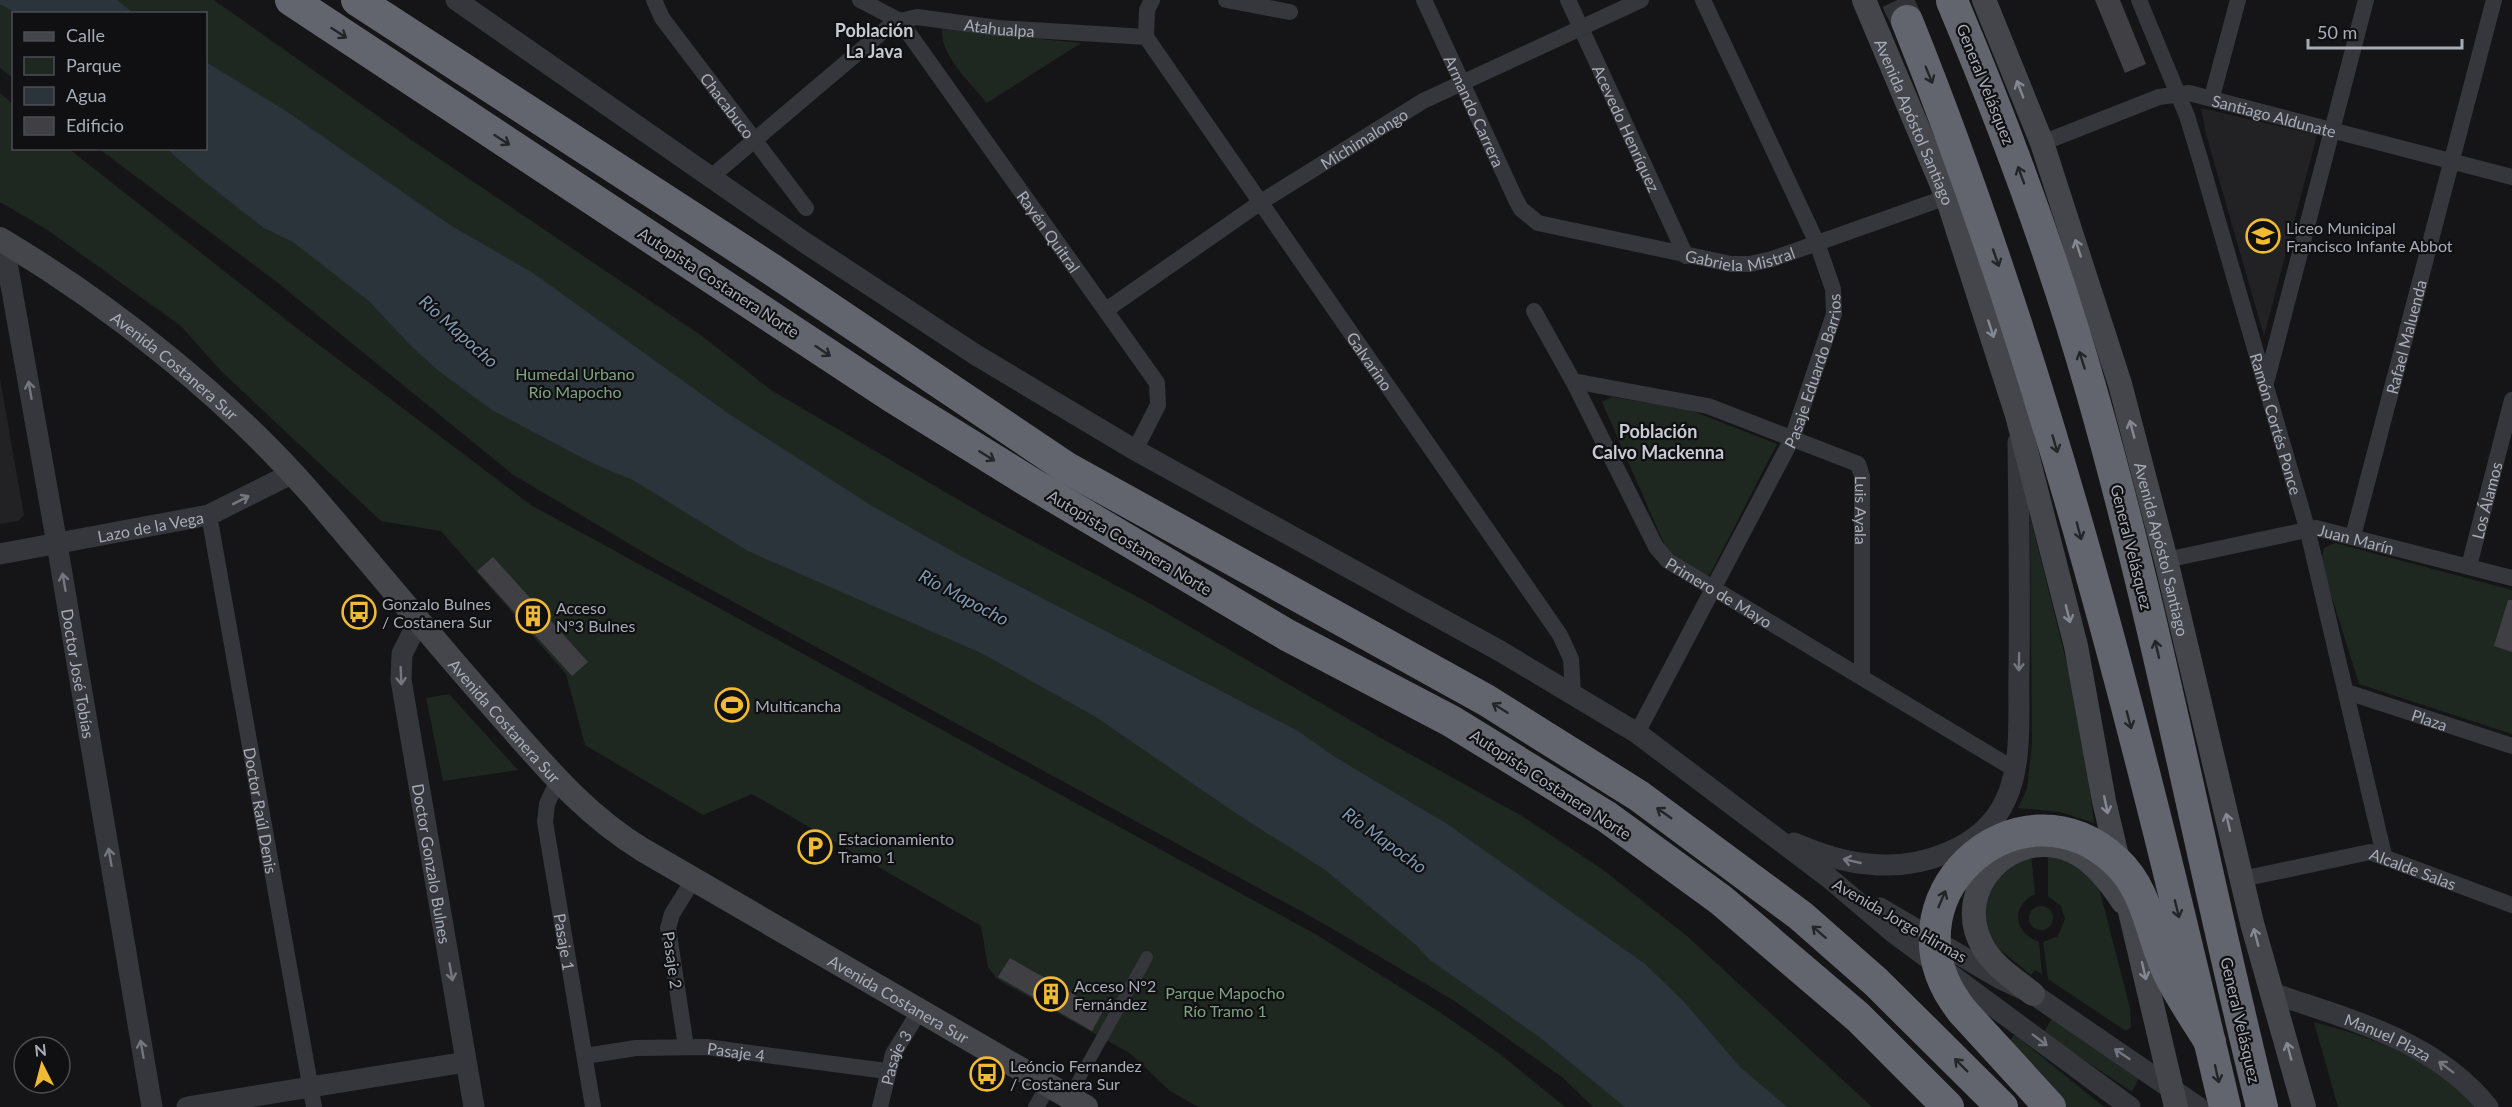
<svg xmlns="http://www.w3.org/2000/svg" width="2512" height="1107" viewBox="0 0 2512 1107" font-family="Lato,sans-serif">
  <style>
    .built { fill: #222124 }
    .green { fill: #1f2721 }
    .water { fill: #2c343b }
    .building { fill: #404044 }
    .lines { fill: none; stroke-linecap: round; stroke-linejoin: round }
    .motorway-tunnel { stroke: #323337; stroke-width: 32; stroke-dasharray: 32 16; stroke-linecap: butt }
    .pedestrian { stroke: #36373c; stroke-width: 12 }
    .minor { stroke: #36373c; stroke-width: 16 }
    .tertiary { stroke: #36373c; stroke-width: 21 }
    .secondary { stroke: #44464c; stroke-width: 24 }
    .motorway { stroke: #62656d; stroke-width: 32 }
    .motorway-bridge { stroke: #62656d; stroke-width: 32 }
    .oneway { stroke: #242529 }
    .oneway2 { stroke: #848892 }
    .oneway3 { stroke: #747780 }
    .labels { text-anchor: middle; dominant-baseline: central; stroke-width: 4.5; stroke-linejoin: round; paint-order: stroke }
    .street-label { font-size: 16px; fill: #a7acb7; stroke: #101012 }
    .poi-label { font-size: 16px; fill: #a7acb7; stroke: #101012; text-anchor: start }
    .park-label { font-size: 16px; fill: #7fa282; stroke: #101012 }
    .neighbourhood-label { font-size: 18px; font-weight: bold; fill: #c8cbd3; stroke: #101012 }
    .water-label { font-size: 18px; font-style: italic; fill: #7f98b2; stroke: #101012 }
  </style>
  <rect width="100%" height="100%" fill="#151517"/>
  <g class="built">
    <polygon points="2201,108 2317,135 2264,336 2206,134"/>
    <polygon points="0,379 24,515 18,521 0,524"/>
  </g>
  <g class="green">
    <polygon points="0,0 214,0 416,143 702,336 771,390 988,517 1149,603 1381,738 1522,816 1602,869 1687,936 1872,1107 1593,1107 1562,1077 1453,1000 1319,921 653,558 512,474 278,283 99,149 206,148 206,14 14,14 13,78 0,68"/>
    <path d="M942,29L1081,43L987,103C971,83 940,56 942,29Z"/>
    <polygon points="0,93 13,104 14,148 69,149 298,329 531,505 1317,935 1441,1013 1500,1054 1565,1107 1198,1107 1170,1091 1131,1054 997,979 988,967 981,926 752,794 703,815 585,745 566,674 441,531 381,521 221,371 181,326 46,229 0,202"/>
    <polygon points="1612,397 1690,410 1777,444 1709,576 1686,567 1669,555 1602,402"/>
    <polygon points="2030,516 2080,716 2094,823 2060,812 2018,808 2027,789 2032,742"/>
    <polygon points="2335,543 2512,590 2512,734 2359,684 2321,562 2324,548"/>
    <polygon points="449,694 518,770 443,781 426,698"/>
    <polygon points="2048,852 2058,852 2097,880 2130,1008 2131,1027 2126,1031 2048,979 2043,942 2058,936 2065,919 2061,906 2048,896"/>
    <path d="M2031,853L2035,894C2010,906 2014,933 2039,942L2042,974L2035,970L2031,975L1994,945L1988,934L1984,911L1994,877Z"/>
    <circle cx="2041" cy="918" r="12"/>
    <polygon points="2051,1019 2139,1078 2132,1092 2044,1033"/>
    <path d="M2314,1022C2374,1038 2432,1058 2474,1107H2338Z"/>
    <polygon points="2015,1035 2104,1107 2060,1107 2009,1041"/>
  </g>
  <g class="water">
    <polygon points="0,0 117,0 133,13 16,13 0,4"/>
    <polygon points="206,62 286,111 450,225 533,273 729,414 872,506 959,555 1298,731 1335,757 1447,824 1645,964 1685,1003 1740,1067 1787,1107 1625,1107 1538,1036 1430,960 1415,944 1324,869 1237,814 1096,717 981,653 748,551 633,480 594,464 492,410 439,371 411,346 369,301 293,242 264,228 205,182 167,149 206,148"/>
  </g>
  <g class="building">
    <polygon points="2095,0 2120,0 2146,64 2125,73"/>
    <polygon points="493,557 588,662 572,676 477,571"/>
    <polygon points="2508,600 2512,600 2512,652 2494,646"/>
    <polygon points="1010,958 1103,1011 1092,1031 998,977"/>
  </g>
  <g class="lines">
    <polyline class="motorway-tunnel" points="1897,0 1907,21"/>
    <polyline class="pedestrian" points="1069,1097 1147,957"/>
    <g class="minor">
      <path id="s1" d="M654,0L662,18L806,208"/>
      <path id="s2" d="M860,0L900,21L1157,383L1158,405L1135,450"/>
      <polyline points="1226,0 1290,12"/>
      <path id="s3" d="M1424,0L1516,200L1521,209L1538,223L1731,264H1750L1772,259L1947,197"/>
      <path id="s4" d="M1568,0L1686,256"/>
      <path id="s5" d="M2139,0L2187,116L2200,159L2307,528L2384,855"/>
      <path id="s6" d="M1146,37L1560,635L1571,659L1573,693"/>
      <polyline points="1146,37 1147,10 1152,0"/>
      <polyline points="2212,97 2238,0"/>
      <path id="s7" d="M2042,143L2159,97L2189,93L2512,177"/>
      <path id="s8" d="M711,177L887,28L900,21L917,17L998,28L1146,37"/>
      <path id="s9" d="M1106,310L1261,202L1423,101L1641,0"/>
      <path id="s10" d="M1534,311L1573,381L1656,547L1668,561L2014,769"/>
      <path id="s11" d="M1573,381L1708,406L1858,464L1862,476V676"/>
      <polyline points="2266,383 2366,0"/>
      <path id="s12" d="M209,515L314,1107"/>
      <path id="s13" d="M2353,536L2494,0"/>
      <path id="s14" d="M2166,560L2316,528L2512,578"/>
      <path id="s15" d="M2469,566L2512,400"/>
      <path id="s16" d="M2347,692L2512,746"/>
      <path id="s17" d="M1637,733L1792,439L1834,314L1833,289L1817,243L1703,0"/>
      <path id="s18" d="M558,780L547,804L545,822L593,1107"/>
      <path id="s19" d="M2242,879L2370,852L2512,905"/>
      <polyline points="686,1047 668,928 672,914 693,880"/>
      <path id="s20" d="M585,1056L636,1048L706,1047L886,1071"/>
      <path id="s21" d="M880,1107L893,1054L920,1010"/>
      <polyline points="1036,1107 1049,1085"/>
    </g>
    <g class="tertiary">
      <polyline points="456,0 804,242 976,355 1135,450 1500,651 1637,733 1828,877 1894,933 2130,1107"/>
      <path id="s22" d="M3,240L57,544L152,1107"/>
      <path id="s23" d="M0,554L209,515L293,473"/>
      <path id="s24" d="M418,622L402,654L401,680L474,1107"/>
      <path d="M1794,843C1817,853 1843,862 1868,864C1919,870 1984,849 2006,799C2023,762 2018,713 2019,673C2020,596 2019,519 2018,442"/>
      <polyline points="1880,908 1999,978 2033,994 2198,1107"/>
      <path id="s25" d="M2272,993C2350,1020 2434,1040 2488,1107"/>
      <polyline points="187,1107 466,1062"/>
    </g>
    <g class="secondary">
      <path id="s26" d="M1864,0L1947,197L2017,415L2076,646L2104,801L2176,1107"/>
      <path id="s27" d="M1984,0L2042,143L2120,384L2166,560L2252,923L2304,1107"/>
      <path id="s28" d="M0,239C111,305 229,399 314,497C376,569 436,643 499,714C545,766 584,814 643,850L1086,1107"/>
      <path d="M2033,994C2016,980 1994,967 1983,947C1950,889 2012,825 2072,851C2094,861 2110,882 2123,902"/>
    </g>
    <g class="motorway">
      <polyline points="291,0 891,396 1031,483 1287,635 1451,721 1607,817 1721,900 1858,1017 1948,1107"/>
      <polyline points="357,0 771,269 1067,468 1486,700 1639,796 1801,916 1876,982 2002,1107"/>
      <path d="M1952,1C2006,129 2054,259 2092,393C2159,628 2203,870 2262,1107"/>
      <path d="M1907,21C2048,371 2139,740 2225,1107"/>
      <polyline points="1963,1012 2050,1107"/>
    </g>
    <path class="motorway-bridge" d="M1963,1012C1873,901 2018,770 2116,861C2147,890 2150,930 2166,967C2177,993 2195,1017 2210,1042"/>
  </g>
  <defs><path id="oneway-shaft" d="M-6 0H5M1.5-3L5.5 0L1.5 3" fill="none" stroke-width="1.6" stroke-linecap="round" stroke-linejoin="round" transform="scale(1.5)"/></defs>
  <g class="oneway">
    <use href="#oneway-shaft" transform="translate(339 33) rotate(33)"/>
    <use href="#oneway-shaft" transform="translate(1929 75) rotate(68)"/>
    <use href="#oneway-shaft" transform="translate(502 140) rotate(33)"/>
    <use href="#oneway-shaft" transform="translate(2021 175) rotate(-110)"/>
    <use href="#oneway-shaft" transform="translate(1996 258) rotate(71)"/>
    <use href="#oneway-shaft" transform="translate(823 351) rotate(34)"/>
    <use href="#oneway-shaft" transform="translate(2082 360) rotate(-107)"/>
    <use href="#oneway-shaft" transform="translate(2055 444) rotate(74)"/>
    <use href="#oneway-shaft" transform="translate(987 456) rotate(32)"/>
    <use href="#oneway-shaft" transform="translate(2079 531) rotate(75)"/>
    <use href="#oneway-shaft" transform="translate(2157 649) rotate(-103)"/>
    <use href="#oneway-shaft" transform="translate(1500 708) rotate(-148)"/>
    <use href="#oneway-shaft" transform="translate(2129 720) rotate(75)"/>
    <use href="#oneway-shaft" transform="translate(1664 813) rotate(-145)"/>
    <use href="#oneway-shaft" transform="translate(1942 899) rotate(-67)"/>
    <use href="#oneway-shaft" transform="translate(2177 909) rotate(76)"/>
    <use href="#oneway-shaft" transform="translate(1819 932) rotate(-139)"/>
    <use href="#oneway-shaft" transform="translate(1961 1065) rotate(-135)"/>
    <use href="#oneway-shaft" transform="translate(2217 1074) rotate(77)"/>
  </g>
  <g class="oneway2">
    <use href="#oneway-shaft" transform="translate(2020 89) rotate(-111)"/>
    <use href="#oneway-shaft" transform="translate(2078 248) rotate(-108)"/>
    <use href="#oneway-shaft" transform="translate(1991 329) rotate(72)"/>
    <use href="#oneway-shaft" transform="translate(2132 429) rotate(-105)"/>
    <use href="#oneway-shaft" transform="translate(2068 614) rotate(76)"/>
    <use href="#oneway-shaft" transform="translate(2106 805) rotate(78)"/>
    <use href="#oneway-shaft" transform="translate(2228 822) rotate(-103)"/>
    <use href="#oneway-shaft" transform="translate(2256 937) rotate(-105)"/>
    <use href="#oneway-shaft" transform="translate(2144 971) rotate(77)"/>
    <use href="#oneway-shaft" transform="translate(2289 1051) rotate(-105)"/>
  </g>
  <g class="oneway3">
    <use href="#oneway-shaft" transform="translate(30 390) rotate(-100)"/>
    <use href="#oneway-shaft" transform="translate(241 500) rotate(-27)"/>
    <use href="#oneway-shaft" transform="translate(64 582) rotate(-100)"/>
    <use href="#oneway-shaft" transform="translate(2019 662) rotate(91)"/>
    <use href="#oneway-shaft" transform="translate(401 676) rotate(88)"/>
    <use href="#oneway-shaft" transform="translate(110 857) rotate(-100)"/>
    <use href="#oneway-shaft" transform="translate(1852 861) rotate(-167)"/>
    <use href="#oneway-shaft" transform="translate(451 972) rotate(80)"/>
    <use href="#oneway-shaft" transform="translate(2040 1040) rotate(37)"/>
    <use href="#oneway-shaft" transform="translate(142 1049) rotate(-100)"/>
    <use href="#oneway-shaft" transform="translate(2122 1054) rotate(-146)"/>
    <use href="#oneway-shaft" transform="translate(2446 1067) rotate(-143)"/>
  </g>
  <defs>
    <symbol id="school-ring" viewBox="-11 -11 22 22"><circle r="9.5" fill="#101012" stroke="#f0ba34" stroke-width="1.5"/><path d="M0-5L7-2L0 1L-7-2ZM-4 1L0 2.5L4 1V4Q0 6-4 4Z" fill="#f0ba34"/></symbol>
    <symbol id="bus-ring" viewBox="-11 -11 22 22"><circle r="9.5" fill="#101012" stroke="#f0ba34" stroke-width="1.5"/><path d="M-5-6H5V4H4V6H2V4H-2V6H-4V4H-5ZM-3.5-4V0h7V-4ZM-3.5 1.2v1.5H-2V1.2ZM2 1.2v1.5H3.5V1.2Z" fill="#f0ba34"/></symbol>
    <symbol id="building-ring" viewBox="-11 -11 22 22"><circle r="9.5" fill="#101012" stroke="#f0ba34" stroke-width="1.5"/><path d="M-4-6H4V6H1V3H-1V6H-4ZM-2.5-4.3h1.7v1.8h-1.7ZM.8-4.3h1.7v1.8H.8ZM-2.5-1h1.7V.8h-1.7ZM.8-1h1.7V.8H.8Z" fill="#f0ba34"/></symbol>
    <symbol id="stadium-ring" viewBox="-11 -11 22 22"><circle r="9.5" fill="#101012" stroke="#f0ba34" stroke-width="1.5"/><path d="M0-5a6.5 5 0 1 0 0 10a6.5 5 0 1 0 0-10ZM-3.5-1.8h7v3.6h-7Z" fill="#f0ba34"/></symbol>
    <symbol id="parking-ring" viewBox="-11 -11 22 22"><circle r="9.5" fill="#101012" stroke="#f0ba34" stroke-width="1.5"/><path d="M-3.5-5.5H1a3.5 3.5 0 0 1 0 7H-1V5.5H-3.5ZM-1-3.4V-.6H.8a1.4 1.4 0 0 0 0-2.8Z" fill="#f0ba34"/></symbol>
  </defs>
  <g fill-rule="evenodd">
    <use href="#school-ring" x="2244" y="217" width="38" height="38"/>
    <use href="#bus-ring" x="340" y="593" width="38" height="38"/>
    <use href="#building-ring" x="514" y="597" width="38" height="38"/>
    <use href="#stadium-ring" x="713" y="686" width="38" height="38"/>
    <use href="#parking-ring" x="796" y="828" width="38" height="38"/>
    <use href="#building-ring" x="1032" y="975" width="38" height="38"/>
    <use href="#bus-ring" x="968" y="1055" width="38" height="38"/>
  </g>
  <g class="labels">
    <g class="street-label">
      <text stroke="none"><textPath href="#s8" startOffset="346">Atahualpa</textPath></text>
      <text transform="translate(1986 84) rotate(68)">General Velásquez</text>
      <text stroke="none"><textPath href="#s1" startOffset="129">Chacabuco</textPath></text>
      <text stroke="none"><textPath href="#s3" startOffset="122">Armando Carrera</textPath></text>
      <text stroke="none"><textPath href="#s7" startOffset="244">Santiago Aldunate</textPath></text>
      <text stroke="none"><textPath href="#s26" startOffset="132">Avenida Apóstol Santiago</textPath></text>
      <text stroke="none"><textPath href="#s4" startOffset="141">Acevedo Henríquez</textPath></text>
      <text stroke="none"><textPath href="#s9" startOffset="310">Michimalongo</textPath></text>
      <text stroke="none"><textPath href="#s2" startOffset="303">Rayén Quitral</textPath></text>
      <text stroke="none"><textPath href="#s3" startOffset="459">Gabriela Mistral</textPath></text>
      <text transform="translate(719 282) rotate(33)">Autopista Costanera Norte</text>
      <text stroke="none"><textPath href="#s13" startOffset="206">Rafael Maluenda</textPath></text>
      <text stroke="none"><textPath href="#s6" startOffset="394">Galvarino</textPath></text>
      <text stroke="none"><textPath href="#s28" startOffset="216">Avenida Costanera Sur</textPath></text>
      <text stroke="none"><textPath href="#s17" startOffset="404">Pasaje Eduardo Barrios</textPath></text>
      <text stroke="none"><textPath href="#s5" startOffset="446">Ramón Cortés Ponce</textPath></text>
      <text stroke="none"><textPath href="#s15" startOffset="68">Los Álamos</textPath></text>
      <text stroke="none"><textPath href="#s11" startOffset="345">Luis Ayala</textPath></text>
      <text stroke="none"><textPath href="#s23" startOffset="153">Lazo de la Vega</textPath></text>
      <text stroke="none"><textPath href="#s14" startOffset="195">Juan Marín</textPath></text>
      <text transform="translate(1130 542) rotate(31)">Autopista Costanera Norte</text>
      <text transform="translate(2132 547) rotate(76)">General Velásquez</text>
      <text stroke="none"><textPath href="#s27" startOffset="578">Avenida Apóstol Santiago</textPath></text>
      <text stroke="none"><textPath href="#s10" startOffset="344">Primero de Mayo</textPath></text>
      <text stroke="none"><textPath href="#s22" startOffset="440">Doctor José Tobías</textPath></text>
      <text stroke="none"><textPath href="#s16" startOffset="87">Plaza</textPath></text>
      <text stroke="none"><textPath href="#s28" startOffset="702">Avenida Costanera Sur</textPath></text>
      <text transform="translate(1551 784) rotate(33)">Autopista Costanera Norte</text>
      <text stroke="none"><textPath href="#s12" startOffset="300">Doctor Raúl Denis</textPath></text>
      <text stroke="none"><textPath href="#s24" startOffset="248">Doctor Gonzalo Bulnes</textPath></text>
      <text stroke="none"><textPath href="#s19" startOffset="177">Alcalde Salas</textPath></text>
      <text transform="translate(1900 920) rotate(30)">Avenida Jorge Hirmas</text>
      <text stroke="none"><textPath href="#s18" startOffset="166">Pasaje 1</textPath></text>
      <text transform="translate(673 960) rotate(82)">Pasaje 2</text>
      <text stroke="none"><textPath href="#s28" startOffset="1188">Avenida Costanera Sur</textPath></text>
      <text transform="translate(2241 1020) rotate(77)">General Velásquez</text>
      <text stroke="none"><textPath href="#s25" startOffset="124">Manuel Plaza</textPath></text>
      <text stroke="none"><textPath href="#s20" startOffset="152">Pasaje 4</textPath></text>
      <text stroke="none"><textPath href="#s21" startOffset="52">Pasaje 3</textPath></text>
    </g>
    <g class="poi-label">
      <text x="2286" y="227">Liceo Municipal<tspan x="2286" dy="18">Francisco Infante Abbot</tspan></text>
      <text x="382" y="603">Gonzalo Bulnes<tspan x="382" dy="18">/ Costanera Sur</tspan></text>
      <text x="556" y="607">Acceso<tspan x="556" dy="18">N°3 Bulnes</tspan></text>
      <text x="755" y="705">Multicancha</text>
      <text x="838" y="838">Estacionamiento<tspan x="838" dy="18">Tramo 1</tspan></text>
      <text x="1074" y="985">Acceso N°2<tspan x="1074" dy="18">Fernández</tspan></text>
      <text x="1010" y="1065">Leóncio Fernandez<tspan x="1010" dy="18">/ Costanera Sur</tspan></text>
    </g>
    <g class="park-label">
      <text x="575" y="373">Humedal Urbano<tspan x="575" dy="18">Río Mapocho</tspan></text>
      <text x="1225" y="992">Parque Mapocho<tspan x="1225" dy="18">Río Tramo 1</tspan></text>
    </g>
    <g class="neighbourhood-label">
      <text x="874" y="30">Población<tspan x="874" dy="21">La Java</tspan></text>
      <text x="1658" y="431">Población<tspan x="1658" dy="21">Calvo Mackenna</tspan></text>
    </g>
    <g class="water-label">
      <text transform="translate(459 331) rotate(42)">Río Mapocho</text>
      <text transform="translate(964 597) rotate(28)">Río Mapocho</text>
      <text transform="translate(1385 840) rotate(36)">Río Mapocho</text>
    </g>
  </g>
  <rect x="12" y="12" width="195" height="138" fill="#101012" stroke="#4c4e54" stroke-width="1.5"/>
  <rect x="24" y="32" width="30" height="9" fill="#44464c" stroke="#4c4e54" stroke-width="1.5"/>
  <text x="66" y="42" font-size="18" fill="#a7acb7">Calle</text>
  <rect x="24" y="57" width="30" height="18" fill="#1f2721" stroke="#4c4e54" stroke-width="1.5"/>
  <text x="66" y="72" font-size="18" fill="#a7acb7">Parque</text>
  <rect x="24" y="87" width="30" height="18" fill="#2c343b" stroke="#4c4e54" stroke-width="1.5"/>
  <text x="66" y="102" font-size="18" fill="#a7acb7">Agua</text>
  <rect x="24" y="117" width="30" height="18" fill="#404044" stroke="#4c4e54" stroke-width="1.5"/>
  <text x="66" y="132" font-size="18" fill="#a7acb7">Edificio</text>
  <g transform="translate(42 1065) rotate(354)"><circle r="28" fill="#101012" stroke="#4c4e54" stroke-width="1.5"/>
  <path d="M0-4.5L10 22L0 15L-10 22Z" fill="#f0ba34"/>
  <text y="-9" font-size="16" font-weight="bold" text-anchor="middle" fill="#a7acb7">N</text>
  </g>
  <path d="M2308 39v9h154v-9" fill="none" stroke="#a7acb7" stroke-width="3"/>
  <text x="2317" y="39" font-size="18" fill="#a7acb7" stroke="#101012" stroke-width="4.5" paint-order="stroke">50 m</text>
</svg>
